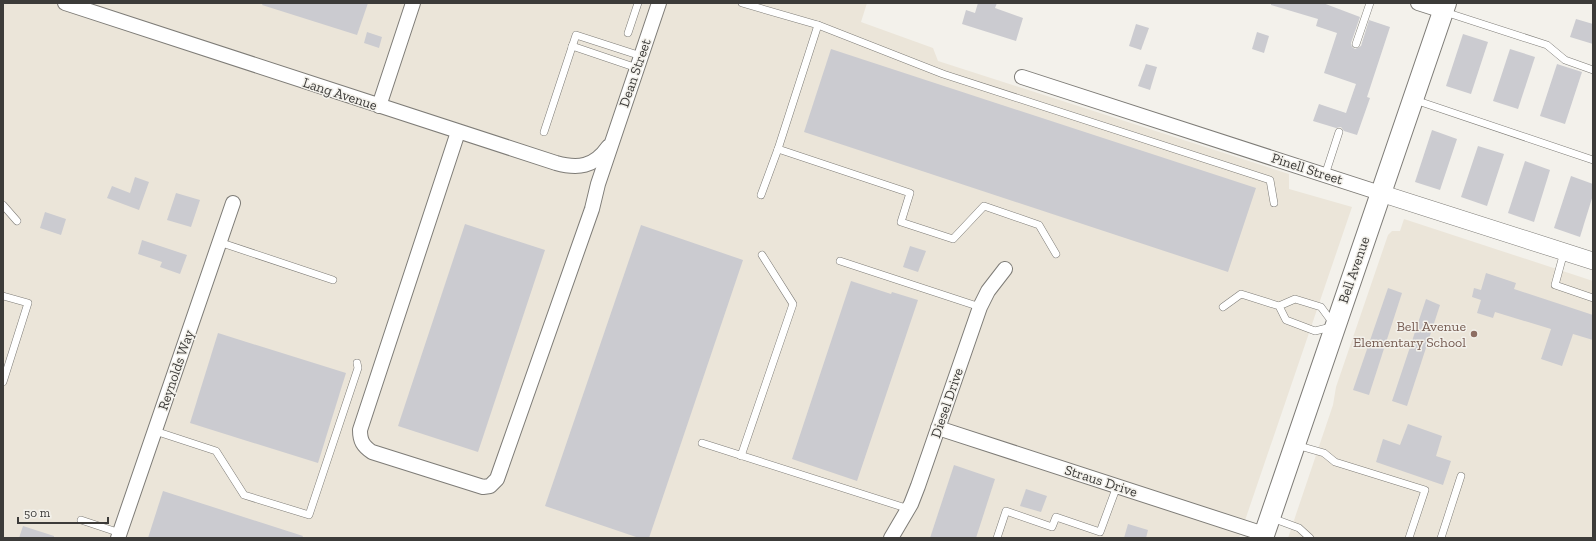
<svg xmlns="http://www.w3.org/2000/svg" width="1596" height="541" viewBox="0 0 1596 541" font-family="'Zilla Slab',serif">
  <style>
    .built { fill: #ebe5d9 }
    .building { fill: #cbcbd0 }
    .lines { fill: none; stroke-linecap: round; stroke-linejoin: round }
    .service-casing { stroke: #7e7c77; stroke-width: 8 }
    .minor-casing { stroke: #7e7c77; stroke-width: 16 }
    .tertiary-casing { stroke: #7e7c77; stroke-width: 18 }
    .secondary-casing { stroke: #7e7c77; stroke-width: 22 }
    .service { stroke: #fff; stroke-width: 7 }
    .minor { stroke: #fff; stroke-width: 14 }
    .tertiary { stroke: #fff; stroke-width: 17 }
    .secondary { stroke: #fff; stroke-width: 20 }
    .education-dot { fill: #8d6e63; stroke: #f3f1eb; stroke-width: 1.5 }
    .labels { text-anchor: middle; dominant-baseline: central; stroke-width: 3; stroke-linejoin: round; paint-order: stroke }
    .street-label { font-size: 14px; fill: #3c3b39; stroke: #f3f1eb }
    .education-label { font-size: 14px; fill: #785e54; stroke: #f3f1eb; text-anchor: end }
  </style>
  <rect width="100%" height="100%" fill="#f3f1eb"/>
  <g class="built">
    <polygon points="3,3 867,3 861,22 933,48 938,61 1289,174 1289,189 1352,207 1239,538 3,538"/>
    <polygon points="1404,219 1593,281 1593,538 1288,538 1333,405 1336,387 1388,235 1392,231 1400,231"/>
  </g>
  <g class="building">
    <polygon points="263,3 368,3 357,35 262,5"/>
    <polygon points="978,3 997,3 995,8 1023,18 1016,41 962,24 966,10 975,13"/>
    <polygon points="1271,3 1323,3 1360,17 1351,43 1352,47 1355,49 1361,46 1369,20 1390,27 1367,97 1370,98 1357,135 1344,131 1341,127 1336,128 1313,121 1319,104 1346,113 1356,84 1324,73 1337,33 1316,26 1318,19 1271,5"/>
    <polygon points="1576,19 1593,24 1593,44 1570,37"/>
    <polygon points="1136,24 1149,28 1141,50 1129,46"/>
    <polygon points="367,32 382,37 379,48 364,43"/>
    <polygon points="1257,32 1269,36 1264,53 1252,49"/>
    <polygon points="1463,34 1488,42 1471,94 1446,86"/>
    <polygon points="831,49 1256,188 1228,272 804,132"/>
    <polygon points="1510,49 1535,57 1518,109 1493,101"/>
    <polygon points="1146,64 1157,67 1150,90 1138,86"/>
    <polygon points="1557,64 1582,72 1565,124 1540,116"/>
    <polygon points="1432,130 1457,139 1440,190 1415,182"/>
    <polygon points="1478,146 1504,154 1487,206 1461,197"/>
    <polygon points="1525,161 1550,170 1534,222 1508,213"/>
    <polygon points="1571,176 1593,184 1593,195 1580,237 1554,228"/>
    <polygon points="135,177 149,182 139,210 107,198 112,186 130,193"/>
    <polygon points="176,193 200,200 191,227 167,220"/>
    <polygon points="45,212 66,219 61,235 40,228"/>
    <polygon points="465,224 545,250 478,452 398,426"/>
    <polygon points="641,225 743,260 649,538 639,538 545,506"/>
    <polygon points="142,240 187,255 180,274 160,267 162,262 138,254"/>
    <polygon points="910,246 926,251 918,272 903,267"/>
    <polygon points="1486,273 1516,283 1514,289 1593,315 1593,340 1573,334 1562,366 1541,359 1551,329 1495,312 1493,318 1477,313 1481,300 1472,297 1474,288 1481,290"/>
    <polygon points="851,281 891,294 892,292 918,300 857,481 792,459"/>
    <polygon points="1388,288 1402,293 1369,395 1353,390"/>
    <polygon points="1426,299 1440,305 1407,406 1392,401"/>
    <polygon points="218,333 346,373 318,463 190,423"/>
    <polygon points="1408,424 1442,436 1436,456 1451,461 1443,485 1376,462 1383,439 1400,445"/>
    <polygon points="954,465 995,479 976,538 930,538"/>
    <polygon points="1026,489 1047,496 1041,512 1020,506"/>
    <polygon points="163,491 303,536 302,538 148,538"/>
    <polygon points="1128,524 1148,530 1146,538 1124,538"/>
    <polygon points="23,526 54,536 54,538 19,538"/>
  </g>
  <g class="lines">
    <defs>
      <g id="service">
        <polyline points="742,3 818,25 943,74 1270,180 1274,203"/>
        <polyline points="1445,12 1547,45 1565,60 1593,70"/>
        <polyline points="628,33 638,3"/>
        <polyline points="1356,44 1370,3"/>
        <polyline points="572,46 637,68"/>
        <polyline points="1415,100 1593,160"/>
        <polyline points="544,132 576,35 641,56"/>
        <polyline points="778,149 910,193 901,222 953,239 984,206 1039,225 1056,254"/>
        <polyline points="1325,175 1339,132"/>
        <polyline points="761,195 778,149 818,25"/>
        <polyline points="3,205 17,221"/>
        <polyline points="219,242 333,280"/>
        <polyline points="1564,252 1555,285 1593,298"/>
        <polyline points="840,261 980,307"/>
        <polyline points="3,296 28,303 3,382"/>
        <polyline points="1223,307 1241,294 1279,306 1295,299 1321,307 1335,326 1315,331 1286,320 1279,306"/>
        <polyline points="155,431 216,451 244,495 309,515 358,368 357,363"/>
        <polyline points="702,443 909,509"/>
        <polyline points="1296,445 1324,453 1335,462 1425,490 1409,538"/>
        <polyline points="741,456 793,304 762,255"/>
        <polyline points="1272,518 1299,528 1310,538"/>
        <polyline points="81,520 120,533"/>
        <polyline points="997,538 1006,511 1052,527 1056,517 1100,532 1117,486"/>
        <polyline points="1441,538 1461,476"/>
      </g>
      <g id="minor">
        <path d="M65,3L556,163C578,169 594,167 608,147"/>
        <polyline points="1418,3 1443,11"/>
        <polyline points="1022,77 1380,193"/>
        <polyline points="379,106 413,3"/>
        <path d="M458,132L360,430C360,441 363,446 372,452L483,487L490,486L497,479L592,209L598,184L659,3"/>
        <polyline points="938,428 1264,534"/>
        <polyline points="118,538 233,203"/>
        <polyline points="891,538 911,504 918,486 980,307 988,291 1005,269"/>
      </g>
      <polyline id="tertiary" points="1380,193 1593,261"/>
      <polyline id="secondary" points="1263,538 1446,3"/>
    </defs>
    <use href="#service" class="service-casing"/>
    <use href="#minor" class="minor-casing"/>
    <use href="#tertiary" class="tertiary-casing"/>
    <use href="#secondary" class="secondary-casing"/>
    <use href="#service" class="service"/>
    <use href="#minor" class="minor"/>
    <use href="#tertiary" class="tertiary"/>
    <use href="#secondary" class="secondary"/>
  </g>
  <circle class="education-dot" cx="1474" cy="334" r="4"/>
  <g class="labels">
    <g class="street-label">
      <text transform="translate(635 73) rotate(-71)">Dean Street</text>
      <text transform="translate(340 94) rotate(18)">Lang Avenue</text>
      <text transform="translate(1307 169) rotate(18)">Pinell Street</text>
      <text transform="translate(1354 270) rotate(-71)">Bell Avenue</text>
      <text transform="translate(176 370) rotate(-71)">Reynolds Way</text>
      <text transform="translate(947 403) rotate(-71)">Diesel Drive</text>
      <text transform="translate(1101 481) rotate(18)">Straus Drive</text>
    </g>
    <g class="education-label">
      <text x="1466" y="326">Bell Avenue<tspan x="1466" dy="16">Elementary School</tspan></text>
    </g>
  </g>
  <rect width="1596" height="541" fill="none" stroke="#3c3b39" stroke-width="8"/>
  <path d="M18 517v6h90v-6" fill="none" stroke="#3c3b39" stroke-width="2"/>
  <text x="24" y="517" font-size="12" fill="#3c3b39" stroke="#f3f1eb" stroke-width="3" paint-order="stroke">50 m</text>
</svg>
